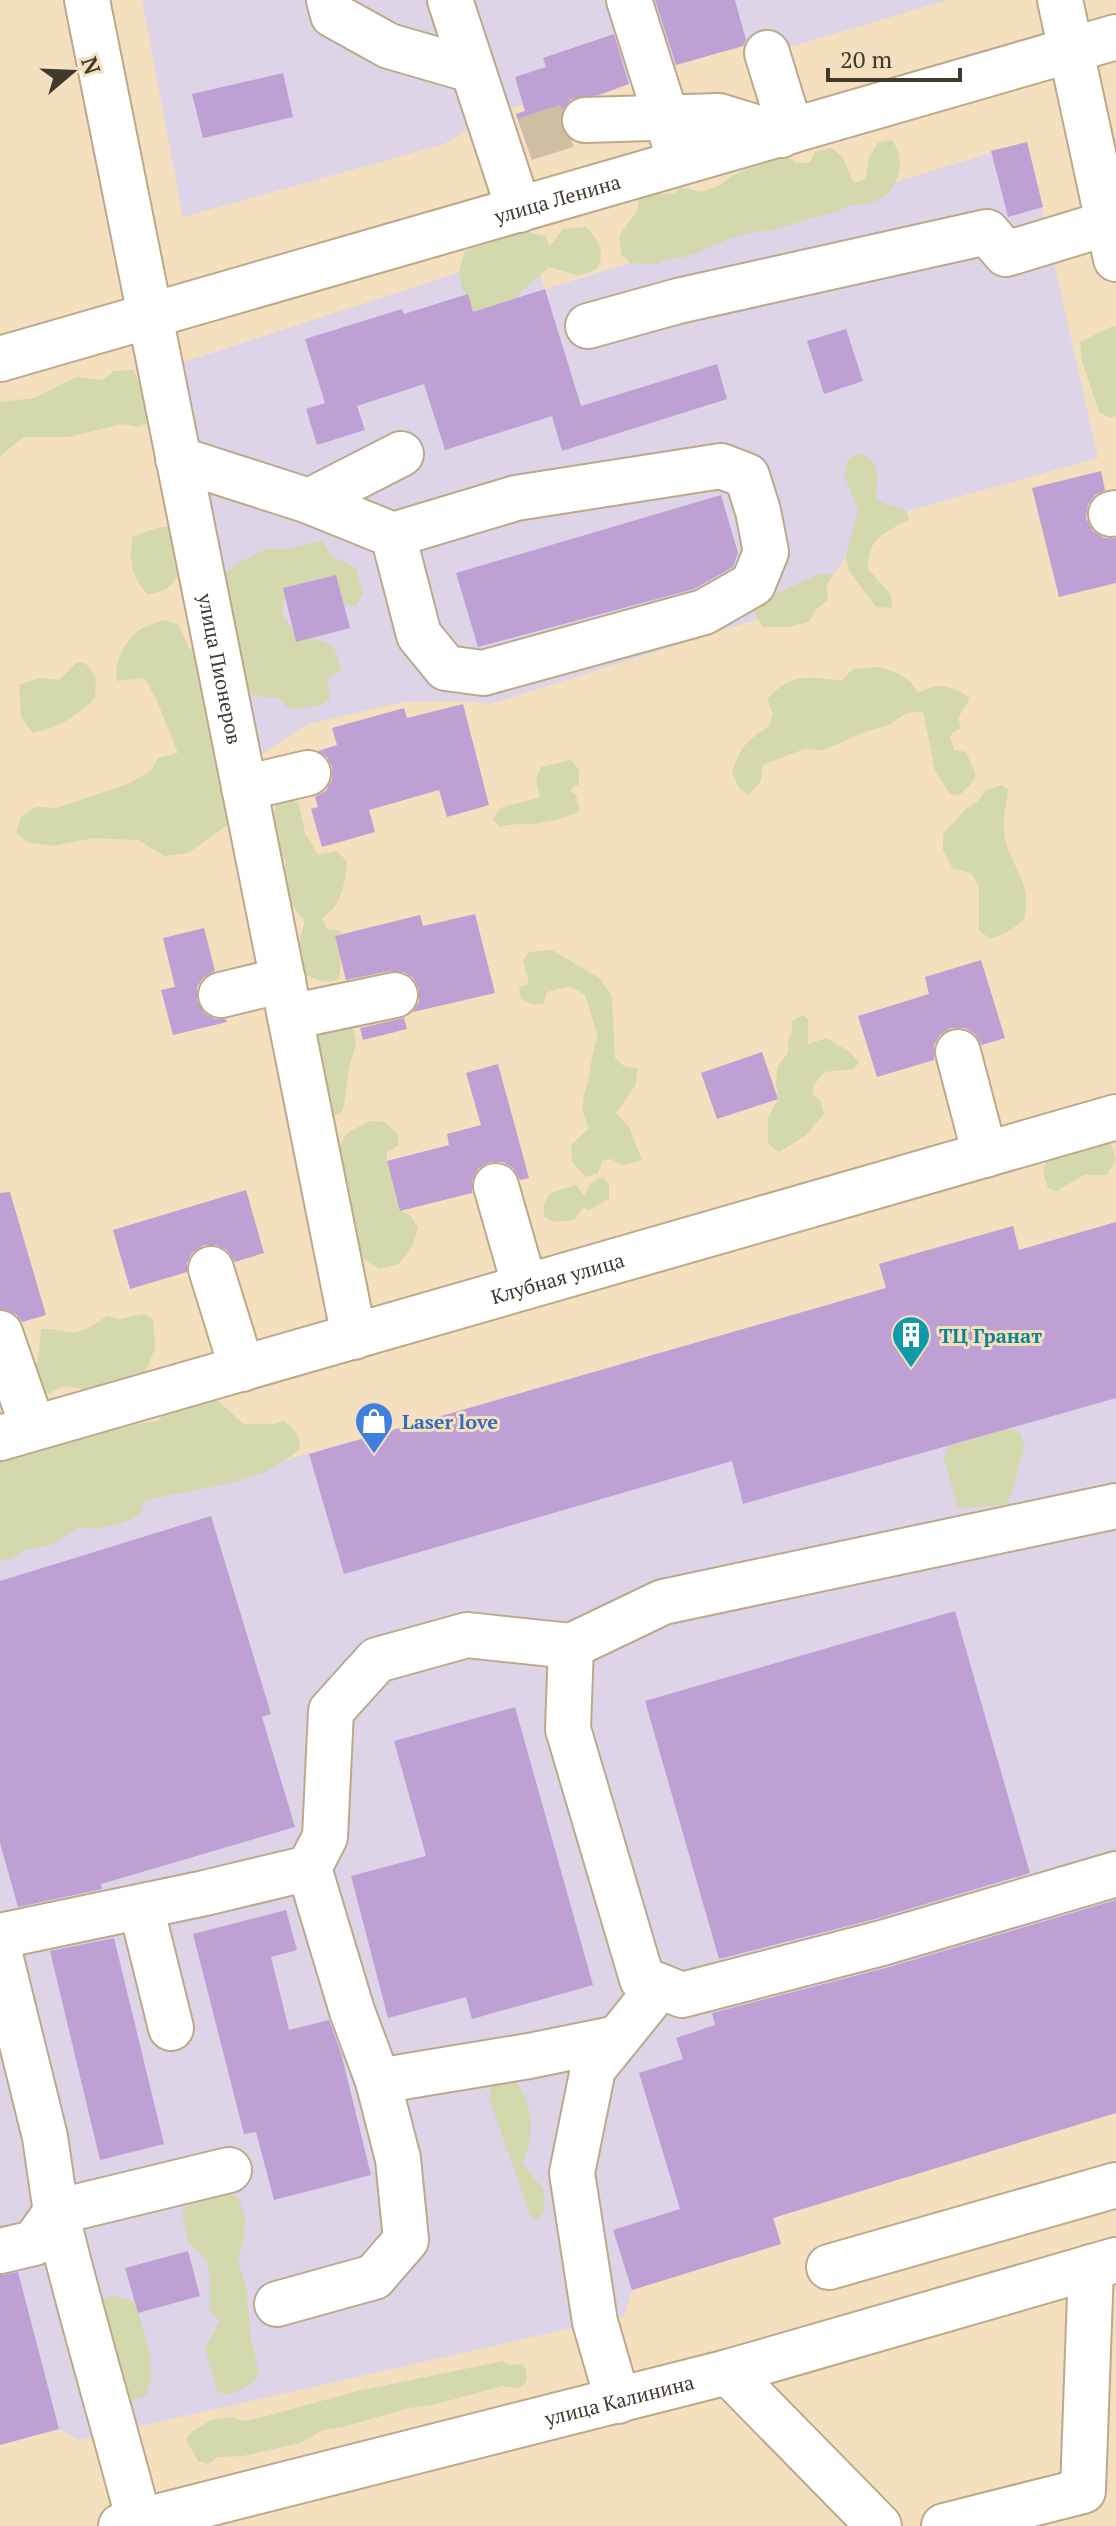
<svg xmlns="http://www.w3.org/2000/svg" width="1116" height="2526" viewBox="0 0 1116 2526" font-family="'PT Serif',serif">
  <style>
    .industrial { fill: #ddd4e8 }
    .green { fill: #d3d8ad }
    .building { fill: #bfa0d4 }
    .lines { fill: none; stroke-linecap: round; stroke-linejoin: round }
    .minor-tunnel { stroke: #d0bea2; stroke-width: 44; stroke-dasharray: 44 22; stroke-linecap: butt }
    .minor-casing { stroke: #bda98a; stroke-width: 48 }
    .minor { stroke: #fff; stroke-width: 44 }
    .labels { text-anchor: middle; dominant-baseline: central; stroke-width: 6; stroke-linejoin: round; paint-order: stroke }
    .street-label { font-size: 20px; fill: #41392c; stroke: #f4dfbf }
    .culture-label { font-size: 20px; font-weight: bold; fill: #0d838f; stroke: #f4dfbf; text-anchor: start }
    .shop-label { font-size: 20px; font-weight: bold; fill: #366cbe; stroke: #f4dfbf; text-anchor: start }
  </style>
  <rect width="100%" height="100%" fill="#f4dfbf"/>
  <g class="industrial">
    <polygon points="142,0 948,0 752,58 747,45 663,68 637,81 599,93 601,101 589,134 529,153 516,114 525,111 523,104 488,117 444,144 183,217"/>
    <polygon points="1027,142 1098,458 871,521 815,601 491,704 462,701 403,702 307,724 262,754 178,364 531,249 545,289"/>
    <polygon points="1116,1222 1116,2113 774,2218 781,2244 632,2290 624,2316 79,2440 59,2429 0,2445 0,1542 886,1288 879,1264 1013,1226 1020,1250"/>
  </g>
  <g class="green">
    <path d="M891,140C908,157 899,191 877,201C864,206 852,202 840,210L773,230L742,234L685,257L663,260L656,264L630,263L622,255L619,236L637,211L639,199L654,194L675,193L680,187L701,192L717,187L732,176L754,166L787,156L796,163H810L815,152L832,148L843,158L854,183L866,179L869,158L878,143Z"/>
    <path d="M586,227C598,239 606,252 597,269L579,276L549,267L512,300L473,312C463,280 453,287 465,251L488,243L514,229L545,236L550,246L563,229Z"/>
    <polygon points="1113,326 1116,328 1116,416 1110,418 1099,412 1082,361 1080,342"/>
    <polygon points="134,370 147,404 146,424 137,427 122,424 68,437 23,437 0,456 0,402 34,398 76,377 103,380 114,371"/>
    <path d="M860,453C885,467 876,477 876,500L906,511L909,520C884,533 868,537 868,569L891,595L892,608L876,607L849,571L846,557L858,510L844,475L848,460Z"/>
    <path d="M171,526L184,563C175,583 170,592 147,594C130,573 130,564 132,537L157,528Z"/>
    <path d="M322,540L330,555L356,568L363,594L356,606L344,605L336,575C305,583 286,578 282,614L293,630L333,646L342,669L327,678L330,700L317,706L290,709L277,698L253,696L230,664L221,578L237,564L265,549H291Z"/>
    <polygon points="822,573 834,574 826,585 828,600 816,609 809,622 787,627 763,627 753,610 767,598"/>
    <path d="M163,620L178,624L189,648L209,658L248,810L188,853L164,856L138,840L93,838L53,846L27,842L16,833L21,817L36,807L57,808L130,783L151,771L158,758L178,753L155,696L144,678L117,681C113,665 125,640 139,630C146,626 156,623 163,620Z"/>
    <path d="M77,662L86,664L96,677L95,698C75,717 60,727 33,733L21,717L19,685L39,678L59,680Z"/>
    <path d="M878,667C895,671 909,676 918,693C939,682 951,685 970,698L958,718L961,728L953,732L950,737L954,750L966,752L976,775L969,786L959,795L950,794L935,771L923,711L905,714L889,725L862,733L824,750L804,749L763,765L761,781L748,795L739,788L732,773C740,747 747,740 769,726L773,714L767,699C790,673 809,676 841,681L853,669Z"/>
    <path d="M571,760L579,770V784L570,790L576,796L580,811C566,818 549,822 533,824C521,825 511,823 500,827L493,820L498,810L503,807L540,797L536,778L541,767Z"/>
    <path d="M1002,785L1008,789C1007,802 1003,816 1004,828C1005,865 1034,876 1024,920L1006,933L990,939L979,930V888L972,873L953,869L943,850V834L966,809L978,801L986,790Z"/>
    <path d="M288,797L299,804L305,833L318,855L336,851L347,861C345,883 342,906 322,918L327,929L338,930L343,934L335,936L341,959L339,979C326,984 319,981 306,975C298,956 298,941 305,921C286,898 276,892 286,861C273,847 273,824 275,806Z"/>
    <path d="M552,950L599,978L612,996L615,1058L624,1066L638,1069L635,1086L616,1113L629,1127L642,1160L622,1166L611,1159L602,1161L598,1173L586,1177L572,1162L571,1145L589,1128C578,1104 584,1099 589,1076C592,1062 592,1050 598,1037L585,995L570,986L547,992L543,1004H532L521,999L519,987L529,984L523,960L529,952Z"/>
    <polygon points="803,1015 808,1019 808,1044 827,1038 851,1053 859,1063 853,1069 824,1072 814,1085 812,1094 820,1100 824,1114 805,1136 779,1152 768,1144 768,1118 778,1099 776,1083 778,1066 788,1053 788,1040 792,1032 792,1021"/>
    <path d="M345,1019C365,1042 352,1049 348,1074C346,1087 346,1099 342,1112L337,1115L326,1112L307,1041L327,1027Z"/>
    <polygon points="369,1121 385,1122 397,1133 399,1145 387,1152 387,1161 400,1211 410,1215 418,1228 413,1244 399,1264 379,1269 361,1257 353,1243 337,1153 346,1134"/>
    <polygon points="1110,1140 1116,1160 1107,1175 1084,1175 1056,1191 1048,1188 1043,1173 1048,1150"/>
    <polygon points="602,1177 609,1184 609,1199 589,1210 583,1207 574,1220 553,1222 544,1217 544,1205 550,1193 576,1185 584,1196 590,1184"/>
    <path d="M144,1314L153,1319L155,1348L146,1371L106,1393L65,1386L47,1394L32,1390L27,1375L38,1361L41,1329C52,1328 59,1331 69,1332C82,1334 97,1323 107,1316L119,1319Z"/>
    <path d="M214,1398L244,1424H273L284,1421C294,1428 300,1435 300,1448C263,1486 194,1487 145,1501L139,1515L123,1523L93,1529L80,1527L48,1546L24,1550L12,1559L0,1560V1446L82,1433C98,1438 105,1430 117,1420L128,1425L158,1421L169,1407Z"/>
    <path d="M1011,1428L1020,1433L1025,1446C1016,1465 1018,1488 1005,1505L958,1508L944,1459L948,1446Z"/>
    <path d="M512,2076C533,2102 537,2134 522,2163L543,2189L545,2210L539,2219L531,2218L489,2098L493,2081Z"/>
    <path d="M219,2189L239,2198L245,2218L244,2237L238,2260L246,2286L251,2340L259,2372L254,2382L230,2395L217,2391L205,2348L220,2321L210,2312C207,2284 220,2263 189,2245L182,2214L190,2200Z"/>
    <path d="M115,2296L135,2302C142,2330 161,2369 145,2396L116,2405L101,2300Z"/>
    <polygon points="503,2361 509,2365 522,2364 526,2369 527,2381 520,2388 502,2386 433,2405 409,2408 343,2427 323,2430 300,2443 243,2456 218,2457 208,2464 198,2461 186,2440 192,2431 212,2420 230,2417 245,2421 267,2416 353,2392"/>
  </g>
  <g class="building">
    <polygon points="655,0 735,0 746,40 743,46 676,65"/>
    <polygon points="614,34 629,84 599,95 571,99 563,109 560,120 563,132 571,140 530,153 516,114 525,111 515,77 546,67 543,58"/>
    <polygon points="283,73 293,117 203,138 192,94"/>
    <polygon points="1027,142 1043,207 1008,217 991,151"/>
    <polygon points="545,289 581,406 717,364 727,399 562,451 552,416 445,450 424,384 357,406 365,430 317,445 306,409 325,403 305,339 402,309 404,314 468,294 473,312"/>
    <polygon points="846,329 863,381 824,394 807,341"/>
    <polygon points="1101,471 1105,490 1095,495 1088,505 1086,518 1093,531 1104,538 1116,538 1116,583 1059,597 1032,488"/>
    <polygon points="721,495 738,553 733,567 694,589 478,647 456,573"/>
    <polygon points="336,575 350,628 296,642 283,588"/>
    <polygon points="463,704 489,805 447,817 439,790 369,810 375,832 322,847 311,809 318,807 315,797 326,791 332,779 332,767 327,757 318,751 337,745 332,728 404,708 407,718"/>
    <polygon points="475,914 495,993 413,1012 419,1002 419,989 413,978 404,972 390,971 346,980 335,936 420,915 423,926"/>
    <polygon points="204,928 215,971 203,978 197,987 197,1000 204,1013 215,1019 226,1019 227,1022 173,1035 161,990 175,987 163,938"/>
    <polygon points="981,960 1005,1038 982,1045 975,1034 965,1028 951,1028 940,1035 934,1045 934,1060 877,1077 858,1016 929,994 925,977"/>
    <polygon points="404,1018 407,1029 363,1040 360,1028"/>
    <polygon points="762,1052 778,1099 717,1119 701,1073"/>
    <polygon points="498,1064 529,1178 520,1180 513,1168 503,1162 490,1162 478,1169 472,1181 472,1193 400,1211 387,1161 449,1145 447,1134 481,1125 466,1073"/>
    <polygon points="246,1190 264,1253 235,1262 227,1250 216,1245 204,1245 192,1253 187,1263 187,1272 130,1289 113,1230"/>
    <polygon points="10,1192 46,1315 22,1322 16,1314 0,1309 0,1193"/>
    <polygon points="1116,1222 1116,1398 743,1504 732,1461 344,1574 309,1454 886,1288 879,1264 1013,1226 1019,1250"/>
    <polygon points="211,1516 271,1714 262,1717 295,1827 101,1884 102,1889 18,1907 0,1843 0,1581"/>
    <polygon points="955,1611 1030,1873 875,1919 719,1959 645,1701"/>
    <polygon points="515,1707 593,1985 472,2019 466,1997 388,2018 351,1876 426,1856 394,1741"/>
    <polygon points="1116,1900 1116,2113 773,2218 781,2244 632,2290 613,2230 680,2209 639,2073 683,2059 676,2038 715,2025 712,2013 889,1967"/>
    <polygon points="286,1910 297,1950 271,1957 289,2030 329,2020 341,2053 371,2175 274,2200 256,2132 244,2134 193,1934"/>
    <polygon points="114,1938 164,2144 100,2160 50,1951"/>
    <polygon points="188,2251 200,2296 138,2313 125,2268"/>
    <polygon points="18,2272 59,2429 0,2445 0,2275"/>
  </g>
  <g class="lines">
    <polyline class="minor-tunnel" points="525,139 585,120"/>
    <defs>
      <g id="minor">
        <path id="s1" d="M87,0L354,1337"/>
        <polyline points="329,0 333,15 389,46 472,70"/>
        <polyline points="450,0 519,210"/>
        <polyline points="629,0 674,142"/>
        <polyline points="1060,0 1116,259"/>
        <polyline points="767,53 791,131"/>
        <polyline points="585,120 719,116 781,135"/>
        <polyline points="588,326 678,301 987,232 1006,254 1108,223"/>
        <path id="s2" d="M0,359L1116,37"/>
        <polyline points="178,459 309,501 401,454"/>
        <polyline points="309,501 393,535 516,498 721,466 747,476 758,511 766,552 753,584 704,612 483,673 446,668 419,635 393,535"/>
        <polyline points="1111,514 1116,513"/>
        <polyline points="244,788 308,773"/>
        <polyline points="221,995 283,980"/>
        <polyline points="290,1017 395,995"/>
        <polyline points="958,1052 985,1155"/>
        <polyline points="496,1186 525,1287"/>
        <polyline points="211,1269 242,1369"/>
        <polyline points="0,1333 33,1428"/>
        <path id="s3" d="M0,1438L1116,1117"/>
        <polyline points="1116,1506 663,1602 571,1646 568,1729 642,1979 682,1995 882,1943 1116,1874"/>
        <polyline points="309,1868 352,2011 378,2081 529,2056 618,2038"/>
        <polyline points="141,1907 171,2028"/>
        <polyline points="0,1936 205,1893 309,1868 325,1837 331,1711 377,1660 467,1635 571,1646"/>
        <polyline points="0,1955 45,2137 56,2212 34,2243 0,2251"/>
        <polyline points="829,2267 1116,2185"/>
        <polyline points="277,2304 374,2277 406,2240 398,2159 378,2081"/>
        <polyline points="728,2372 879,2526"/>
        <polyline points="618,2401 595,2322 572,2173 593,2069 660,1986"/>
        <path d="M139,2521C112,2418 81,2316 56,2212L229,2170"/>
        <path id="s4" d="M121,2526L728,2372L1116,2260"/>
        <polyline points="944,2526 1083,2491 1091,2267"/>
      </g>
    </defs>
    <use href="#minor" class="minor-casing"/>
    <use href="#minor" class="minor"/>
  </g>
  <defs>
    <symbol id="building-pin" viewBox="-11 -11 22 30"><path d="M0 17L-7.5 6A9.5 9.5 0 1 1 7.5 6Z" fill="#0f9aa8" stroke="#f4dfbf"/><path d="M-4-6H4V6H1V3H-1V6H-4ZM-2.5-4.3h1.7v1.8h-1.7ZM.8-4.3h1.7v1.8H.8ZM-2.5-1h1.7V.8h-1.7ZM.8-1h1.7V.8H.8Z" fill="#fff"/></symbol>
    <symbol id="shop-pin" viewBox="-11 -11 22 30"><path d="M0 17L-7.5 6A9.5 9.5 0 1 1 7.5 6Z" fill="#3f7fe0" stroke="#f4dfbf"/><path d="M-5-2.5h2.3a2.7 3.5 0 0 1 5.4 0H5L5.5 6h-11ZM-1.5-2.5h3a1.5 2.3 0 0 0-3 0Z" fill="#fff"/></symbol>
  </defs>
  <g fill-rule="evenodd">
    <use href="#building-pin" x="889" y="1313" width="44" height="60"/>
    <use href="#shop-pin" x="352" y="1399" width="44" height="60"/>
  </g>
  <g class="labels">
    <g class="street-label">
      <text stroke="none"><textPath href="#s2" startOffset="580">улица Ленина</textPath></text>
      <text stroke="none"><textPath href="#s1" startOffset="682">улица Пионеров</textPath></text>
      <text stroke="none"><textPath href="#s3" startOffset="580">Клубная улица</textPath></text>
      <text stroke="none"><textPath href="#s4" startOffset="514">улица Калинина</textPath></text>
    </g>
    <g class="culture-label">
      <text x="939" y="1335">ТЦ Гранат</text>
    </g>
    <g class="shop-label">
      <text x="402" y="1421">Laser love</text>
    </g>
  </g>
  <g transform="translate(72 72) rotate(71)" stroke="#f4dfbf" stroke-width="6" paint-order="stroke">
  <path d="M0-6L14 30L0 20L-14 30Z" fill="#41392c"/>
  <text y="-12" font-size="22" font-weight="bold" text-anchor="middle" fill="#41392c">N</text>
  </g>
  <path d="M828 68v12h132v-12" fill="none" stroke="#41392c" stroke-width="4"/>
  <text x="840" y="68" font-size="24" fill="#41392c" stroke="#f4dfbf" stroke-width="6" paint-order="stroke">20 m</text>
</svg>
